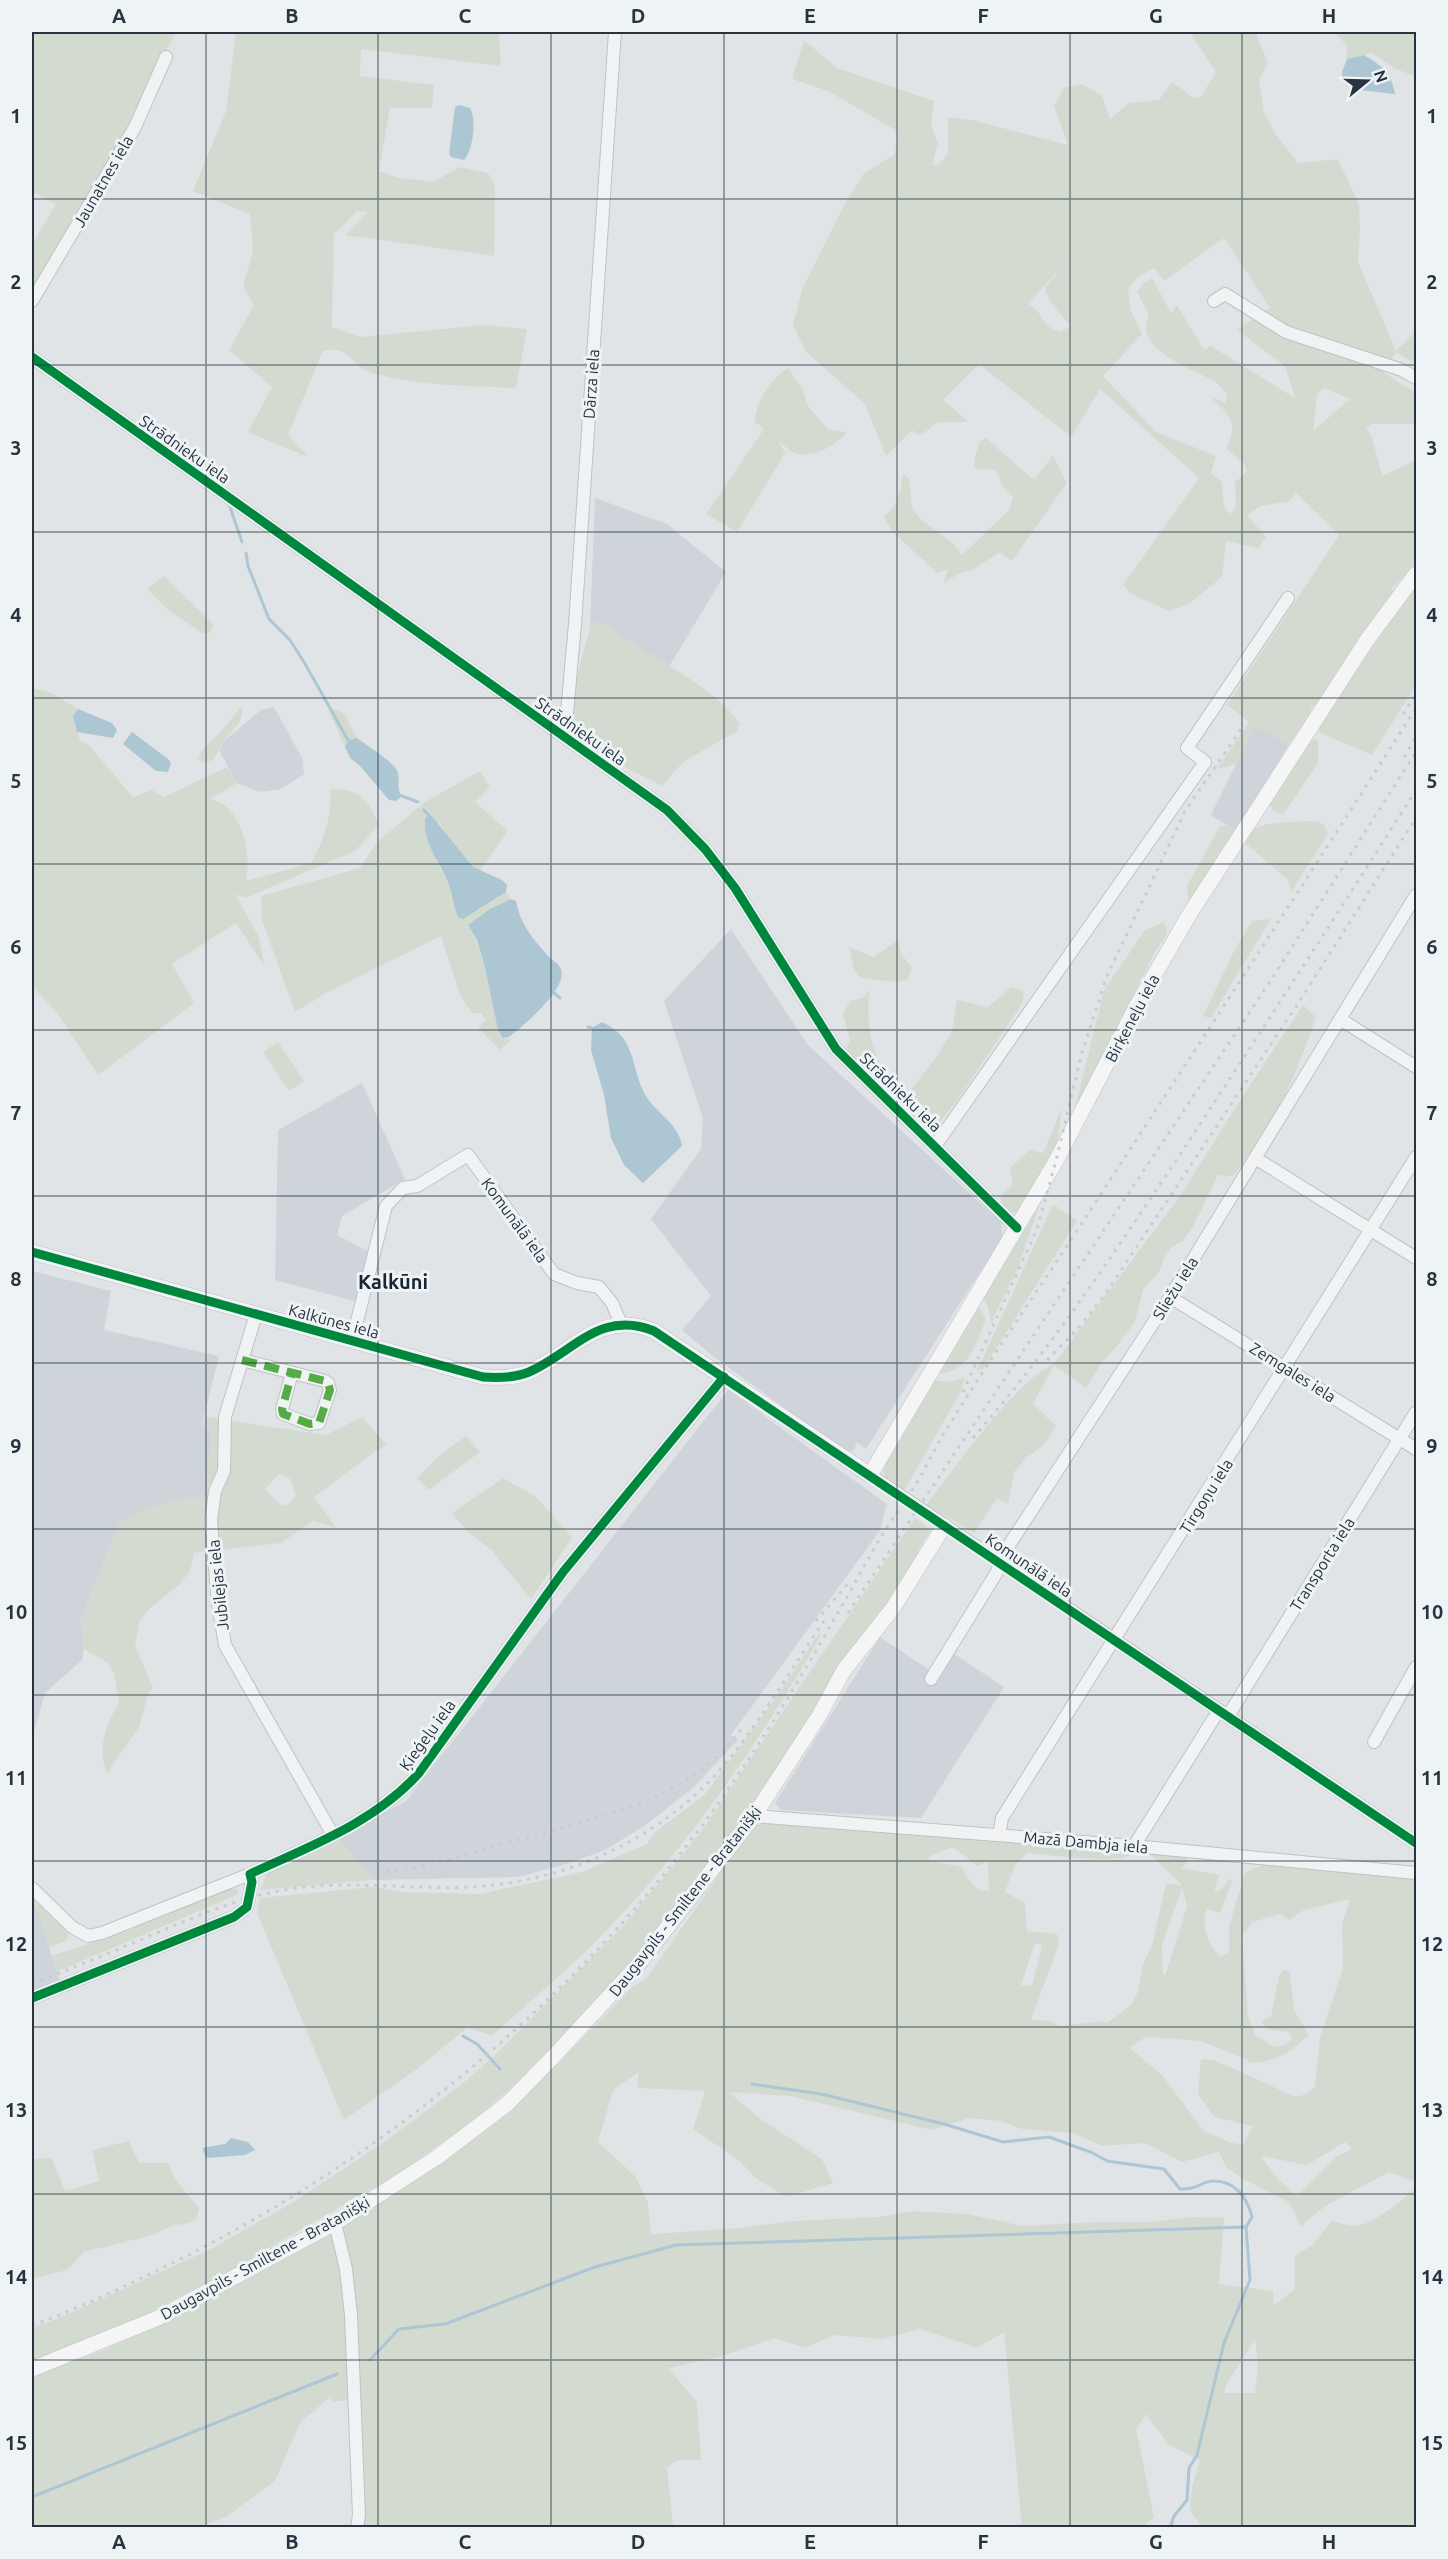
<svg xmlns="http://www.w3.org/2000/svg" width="1448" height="2559" viewBox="0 0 1448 2559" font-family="Ubuntu,sans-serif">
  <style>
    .built { fill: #ced4da }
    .green { fill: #d3dbd1; fill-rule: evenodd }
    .water { fill: #adc6d3 }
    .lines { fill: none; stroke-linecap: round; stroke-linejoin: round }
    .stream { stroke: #adc6d3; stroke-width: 3 }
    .minor-casing { stroke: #bfc2c4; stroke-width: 14 }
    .major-casing { stroke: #bdc1c4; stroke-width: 16 }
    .minor { stroke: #f0f2f3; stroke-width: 12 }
    .major { stroke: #f5f5f6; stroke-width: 15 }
    .rail { stroke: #c9ccce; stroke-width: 3; stroke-dasharray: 3 6; stroke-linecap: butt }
    .quiet { stroke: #53ac46; stroke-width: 8; stroke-dasharray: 15 8; stroke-linecap: butt }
    .cycleway-casing { stroke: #eef3f6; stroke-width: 13 }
    .cycleway { stroke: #00873e; stroke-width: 9 }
    .grid { fill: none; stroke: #273440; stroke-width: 1.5; stroke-opacity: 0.55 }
    .labels { text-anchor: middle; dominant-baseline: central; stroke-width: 6; stroke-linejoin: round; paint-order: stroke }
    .street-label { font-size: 16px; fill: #273440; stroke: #eef3f6 }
    .quarter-label { font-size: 20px; font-weight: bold; fill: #192531; stroke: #eef3f6 }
    .neatline { fill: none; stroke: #273440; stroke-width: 2 }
    .grid-label { font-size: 20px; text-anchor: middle; font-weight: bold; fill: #273440 }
  </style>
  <rect width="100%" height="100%" fill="#e1e4e6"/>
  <g class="built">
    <polygon points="595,498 667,524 726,572 667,670 598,621 590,627"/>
    <polygon points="274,707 302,758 304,774 281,789 260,792 237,783 219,750 224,741 261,710"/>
    <polygon points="1255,726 1289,744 1236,831 1211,815"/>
    <polygon points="731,929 808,1045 1001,1222 1002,1238 866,1449 857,1442 854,1450 847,1453 714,1357 682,1330 711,1296 651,1219 701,1149 703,1119 664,1001"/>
    <polygon points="362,1083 405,1179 342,1216 337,1235 370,1252 358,1302 275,1280 278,1130"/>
    <polygon points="32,1271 111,1291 104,1330 219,1356 202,1425 212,1431 207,1496 119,1523 81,1619 84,1649 82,1660 45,1693 32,1739"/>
    <polygon points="728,1390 887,1504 879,1532 731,1735 738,1740 694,1787 643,1827 603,1851 563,1865 518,1877 372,1880 338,1837 406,1801"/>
    <polygon points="880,1637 940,1677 954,1654 1004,1687 921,1818 781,1810 775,1803"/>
    <polygon points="32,1905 38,1911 59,1980 32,1991"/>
  </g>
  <g class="green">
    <polygon points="32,32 176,32 110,159 32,292 32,245 56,204 32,192"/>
    <path d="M236,32H499L501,66L361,49L360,76L434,85L432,108H390L379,171L400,178L433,182L460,167L488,173L495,185L494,256L345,235L368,212L357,211L338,231H334L332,327L360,337L484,325L527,329L516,388C468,386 420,386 373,373C350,367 352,344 323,351L288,435L308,457L248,432L272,387L229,350L254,305L243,286L253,252L250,214L193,191L226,111Z"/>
    <path d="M1194,32H1257C1257,43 1265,52 1268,63L1259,80L1264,113L1275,133L1298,163L1338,159L1359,205L1360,229L1358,262L1396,351L1416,331V365L1396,352L1383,372L1416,393V424H1371L1366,428L1372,437L1382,476L1416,460V565L1391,589L1395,592L1324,697L1310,709L1311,713L1289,744L1255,726L1236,764L1217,769L1249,722L1227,705L1339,535L1296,493L1290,501L1261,506L1247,515L1266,537L1258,548L1226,541L1222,577L1190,603L1170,611L1131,594L1123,585L1199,478L1100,389L1071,437L979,364L943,400L969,422H938L920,436L912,430L886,456L865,404L805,351L793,324L803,287L843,207L864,173L894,155L898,140L895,130L828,91L792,79L804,40L837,68L934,101L931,124L938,144L932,165L939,164L948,154V117L972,120L1068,145L1054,106L1064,88L1083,84L1102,96L1110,119L1129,103L1159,100L1172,82L1193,97L1200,98L1216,72L1192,36ZM1224,238L1270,308L1237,330L1285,366L1295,398L1211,346L1204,350L1177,305L1171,313L1152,278L1143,284L1137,292L1149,315C1132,349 1191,368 1214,381C1219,384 1223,390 1227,395L1226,403L1209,396C1228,414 1240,421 1226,448L1245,465L1247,472L1235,482L1236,509L1230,514L1224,507L1222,482L1211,473L1216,456L1156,432L1103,376L1142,334L1131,311L1128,289L1138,277L1154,268L1164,281ZM1065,263L1045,288L1049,300L1070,326L1061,332C1040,327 1044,311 1028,304ZM1324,388L1350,399L1313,431L1317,394Z"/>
    <polygon points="1335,32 1416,32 1416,77 1394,68 1372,53 1347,59 1347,46"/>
    <path d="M788,368L802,388L808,406L829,430L847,432C836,446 815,457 797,454C789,452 783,444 778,440L785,453L737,532L706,514L764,429L755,422C756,400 770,380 788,368Z"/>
    <path d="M986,438L1034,480L1053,455L1067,483L1012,561L1000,552L973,570L958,574L943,584L948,569L937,573L892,531L884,517C898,503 901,492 903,473L909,479L912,509L922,520L954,544L962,555L1009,510L1013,497L1003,487L996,470L975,469L974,460L980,441Z"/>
    <polygon points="164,576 214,625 210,633 202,633 167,609 147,589"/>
    <polygon points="1416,583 1416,685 1372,755 1320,733 1318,728 1321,722"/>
    <path d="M598,621C638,649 715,686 740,724L737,731L683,762L662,786C633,770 582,752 572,718C568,703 586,644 590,627Z"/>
    <path d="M32,688L50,692L78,709L73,716L80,741L88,744L133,797L152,790L164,797L227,767L237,783L211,799C242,806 252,854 246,881L311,863C326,836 330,819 331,789C360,788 368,800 379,825L355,851L245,898L235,894L258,935L265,967L236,923L172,964L194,1003L98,1075L57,1013L32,986Z"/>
    <polygon points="240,708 243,708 240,721 224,741 213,760 202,763 198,758 204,748 219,734"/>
    <polygon points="331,708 344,713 357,738 348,740 345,747 329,711"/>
    <polygon points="1309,740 1318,740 1318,763 1283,815 1273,810 1269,803"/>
    <path d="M480,771L490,787L475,802L508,831L480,871C466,864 445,836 439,822L438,865L448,882L458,917L479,909L506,892L511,899L490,909L468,925C487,957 491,994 498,1030L503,1038L511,1040L500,1050L478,1027L486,1020L481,1013H472L460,995L441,936L328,992L295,1012L262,920L261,896L360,868L377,842L425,802Z"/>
    <path d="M1308,821C1318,821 1326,822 1328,834L1291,892L1288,880L1243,841C1253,819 1288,823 1308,821Z"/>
    <polygon points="1220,826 1229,826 1236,831 1193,897 1188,899 1187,886"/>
    <polygon points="1271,919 1211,1018 1203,1016 1234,951 1252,921"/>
    <polygon points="1164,922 1167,929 1165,937 1153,955 1132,998 1121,1029 1075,1108 1104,990 1145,930"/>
    <polygon points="898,940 901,954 912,967 908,979 897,982 861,978 854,970 849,947 873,957"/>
    <polygon points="1011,987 1022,990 1024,998 1020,1007 956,1102 928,1136 906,1109 910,1091 939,1053 952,1031 957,1000 988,1007"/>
    <path d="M870,990C865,1026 872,1053 890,1084L885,1090L846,1049L850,1040L843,1014L850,1001L862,998Z"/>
    <path d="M1303,1005L1316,1017C1299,1069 1270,1137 1232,1176L1218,1175L1193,1227L1183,1241L1172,1247L1165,1255L1159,1272L1143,1290L1135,1322L1116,1347L1103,1361L1086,1388L1054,1365L1033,1404L1056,1426L1044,1445L1026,1458L1014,1472L1008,1504L997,1498L974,1533L926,1505C954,1470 1016,1379 1054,1364L1180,1196L1248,1088Z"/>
    <polygon points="278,1042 304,1081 289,1091 263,1052"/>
    <path d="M1062,1107L1057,1146L1017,1213C1006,1212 1003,1207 1000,1197L1013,1184L1010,1168L1030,1150L1043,1153Z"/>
    <polygon points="1045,1189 1018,1268 994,1316 992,1326 987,1303 982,1299"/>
    <polygon points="1053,1204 1077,1221 983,1369 977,1371"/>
    <path d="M979,1307L986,1319C976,1343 970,1371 940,1373Z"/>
    <path d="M965,1377L960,1393L904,1491C897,1487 885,1482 884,1473C881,1455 923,1397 935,1380L951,1382Z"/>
    <polygon points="204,1417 222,1419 219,1479 206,1486 212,1431 202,1425"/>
    <path d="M362,1417L387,1445L374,1452L314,1497L336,1528L313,1521L281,1543L220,1550L217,1518L218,1501L229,1475L230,1426L233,1421L326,1435ZM280,1473L290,1479L296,1496L289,1504L282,1506L265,1489Z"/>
    <polygon points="466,1436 480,1452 429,1490 417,1478 441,1454"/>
    <polygon points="503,1478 536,1497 572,1538 531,1599 492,1551 466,1530 452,1513"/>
    <polygon points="207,1496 210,1551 194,1553 190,1571 179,1585 150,1608 140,1620 135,1646 153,1688 148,1695 139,1727 107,1773 103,1760 103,1742 108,1723 119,1702 114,1673 108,1663 84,1649 81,1619 119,1523 142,1510 176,1499"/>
    <polygon points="915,1518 931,1530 918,1550 918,1558 751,1809 652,1936 555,2048 476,2119 397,2174 205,2285 176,2298 134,2323 32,2364 32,2327 57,2319 209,2250 290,2204 383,2143 467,2080 495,2055 622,1927 700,1833"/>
    <path d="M821,1630L819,1639C758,1744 688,1847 603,1934C568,1970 529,2002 492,2036L468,2027L417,2069L344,2120L257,1913L260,1898L371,1887L405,1892L480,1894L582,1872L647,1844L654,1833L704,1795L770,1706Z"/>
    <path d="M762,1822L996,1840L1010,1843L1016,1841L1133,1849V1854C1115,1865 1050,1855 1027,1853L1015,1865L1005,1892L1025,1903L1027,1931L1057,1934L1059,1944L1031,2020L1050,2021L1060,2026L1101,2021L1107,2023L1131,2005L1137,1994L1143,1964L1152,1945L1166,1884L1182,1885L1147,1851L1187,1855V1863L1181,1868L1219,1875L1214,1893L1221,1890L1229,1879L1233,1880L1220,1913L1207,1909C1200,1924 1209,1947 1221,1957L1229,1952V1926L1245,1873L1262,1865L1416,1879V2527H1196L1200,2524L1190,2511L1192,2487L1200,2460L1170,2446L1146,2414L1136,2429L1154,2517L1143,2527H1022L1004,2332L977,2348L920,2329L882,2339L834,2335L805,2348L775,2338L719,2357L668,2368L697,2402L701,2460H677L667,2468L673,2527H356L361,2399L331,2402V2396L300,2423L275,2481L226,2517L199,2527L32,2528V2376L104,2350L156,2326L384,2198L558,2064L633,1986L646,1979L735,1852L753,1828ZM953,1847L978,1866L988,1861L989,1891C972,1891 970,1878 961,1867L927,1860L932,1855ZM1182,1888L1187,1906L1166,1973L1163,1975L1162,1945ZM1350,1899L1342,1924L1343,1968L1320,2037L1315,2087L1307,2094L1295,2097L1235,2069L1213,2060L1201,2059L1198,2094L1214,2117L1253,2126L1243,2145L1229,2142L1204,2131L1162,2075L1130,2048L1144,2038L1150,2037L1200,2041L1244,2058L1250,2063C1279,2061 1288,2054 1309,2035L1294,2010L1290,1972L1283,1970L1279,1976L1271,2016L1261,2022L1267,2029L1288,2032L1293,2038L1287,2044L1274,2047L1255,2035L1248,2016L1242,1936L1252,1922L1280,1914L1289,1920L1304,1910ZM1035,1943L1042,1945L1032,1985L1021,1986ZM639,2072L637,2088L705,2091L693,2129L741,2162L754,2177L786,2197L833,2183L822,2159L759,2118L729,2092L790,2096L932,2130L969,2118L1001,2121L1022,2129L1072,2133L1102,2146L1145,2143L1182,2162L1219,2152L1226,2167L1242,2178L1290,2203L1301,2227C1325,2201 1358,2190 1389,2172L1413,2181L1416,2187C1406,2199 1371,2225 1356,2226C1348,2226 1339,2222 1332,2221L1312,2245L1295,2256V2289L1274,2305L1273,2291L1219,2284L1224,2218L1189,2217L1153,2222H1093L1022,2226L968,2214L912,2211L879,2217L792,2221L741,2228L651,2234L648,2203L636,2177L598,2142L613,2090ZM1345,2142L1352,2149L1336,2157L1297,2196L1278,2179L1261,2156L1307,2165ZM1255,2339L1258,2365L1255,2393H1224L1226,2385Z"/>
    <polygon points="338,1837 372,1880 260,1890 267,1873"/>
    <polygon points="228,1888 237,1889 239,1894 56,1972 51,1956 125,1932"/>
    <polygon points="32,1898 69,1935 66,1941 49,1947 38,1911 32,1905"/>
    <polygon points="129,2141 139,2163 168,2163 175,2179 199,2208 197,2217 189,2223 171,2226 153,2235 84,2252 67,2270 32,2279 32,2160 51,2157 65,2191 99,2181 92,2150"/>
  </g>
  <g class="water">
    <path d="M1364,55C1382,66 1391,72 1395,94L1359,90L1342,81V72L1347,59Z"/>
    <path d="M459,105L470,108C477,120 473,150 464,160L451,157L449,153L455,107Z"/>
    <polygon points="78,709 112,723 117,730 113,738 77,732 73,716"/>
    <polygon points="132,732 168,759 171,763 168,772 156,771 123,744"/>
    <path d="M357,738C366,745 396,763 398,773C400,782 396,788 402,796L396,801L389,800L360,766L350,758L345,747L348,740Z"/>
    <path d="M431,815L473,867L502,880L507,885L506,892L463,919L458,917C453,905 452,891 447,880C438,859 423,843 425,818Z"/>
    <path d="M511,899L516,901C520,924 533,939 548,956C552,960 559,964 561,969C568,989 523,1026 509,1037L503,1038L498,1030L485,967L477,940L468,925L490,909Z"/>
    <path d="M602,1022C638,1038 630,1069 646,1096C657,1114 679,1124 682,1146L643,1183L624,1165L611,1138L604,1095L591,1050L592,1028Z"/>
    <polygon points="231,2138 248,2142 255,2150 245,2155 206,2158 202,2148 225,2144"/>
  </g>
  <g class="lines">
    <g class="stream">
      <polyline points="230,507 242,542"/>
      <polyline points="246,553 248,566 269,619 290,640 304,662 348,740"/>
      <polyline points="402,796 418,802"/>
      <polyline points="424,810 429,816"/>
      <polyline points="554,993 560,998"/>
      <polyline points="588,1027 592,1028"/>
      <polyline points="463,2036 477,2044 500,2069"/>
      <path d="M752,2084L821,2094L944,2124L1003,2142L1049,2137L1093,2153L1107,2161L1164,2169L1180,2189C1197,2190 1201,2182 1212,2181C1235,2180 1247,2197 1252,2217L1246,2227"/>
      <polyline points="370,2360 399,2329 445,2324 595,2267 676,2245 1246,2227 1250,2280 1224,2343 1197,2455 1189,2468 1187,2500 1174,2516 1170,2528"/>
      <polyline points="32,2497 337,2374"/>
    </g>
    <defs>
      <g id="minor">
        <polyline points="32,301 135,127 166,57"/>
        <polyline points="1214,301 1225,294 1286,332 1402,370 1416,378"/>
        <polyline points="32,357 667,810 705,849 735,888 836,1049 1017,1228"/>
        <polyline points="565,735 575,624 615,32"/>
        <polyline points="1340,1019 1416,1067"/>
        <polyline points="935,1146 1205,762 1187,748 1288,598"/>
        <polyline points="1255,1158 1416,1258"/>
        <polyline points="1170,1297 1416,1449"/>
        <polyline points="256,1314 225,1417 224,1471 215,1491 211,1520 218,1604 225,1645 333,1835"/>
        <polyline points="352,1341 386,1206 403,1188 417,1186 468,1155 554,1274 577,1283 599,1287 612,1303 621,1324"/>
        <polyline points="242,1360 325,1381 328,1383 330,1390 319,1423 310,1424 283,1414 282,1409 292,1373"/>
        <polyline points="870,1475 1416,1843"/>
        <polyline points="931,1679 997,1572 1004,1553 1170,1297 1416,895"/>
        <polyline points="1228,1716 1416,1412"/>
        <polyline points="1374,1742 1416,1667"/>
        <polyline points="754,1816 1134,1846 1416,1873"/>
        <polyline points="999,1835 1002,1818 1416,1157"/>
        <polyline points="1134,1846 1219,1710"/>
        <polyline points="32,1888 72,1927 88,1936 102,1933 250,1874"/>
        <path d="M32,1998L234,1917L247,1907L252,1882L250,1874C310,1846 374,1823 419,1773L563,1572L724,1377"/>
        <polyline points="335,2223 346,2269 351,2315 359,2515 357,2528"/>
      </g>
      <g id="major">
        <path d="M32,1252L483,1377C498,1378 515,1378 529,1372C574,1352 600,1309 654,1331L870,1475L1056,1161L1136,1007L1189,915L1367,640L1416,574"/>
        <polyline points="32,2369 158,2318 335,2223 436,2158 507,2104 555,2055 637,1966 754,1816 819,1716 844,1670 893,1608 944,1526"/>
      </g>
    </defs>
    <use href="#minor" class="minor-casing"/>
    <use href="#major" class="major-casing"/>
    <use href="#minor" class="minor"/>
    <use href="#major" class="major"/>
    <g class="rail">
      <polyline points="1403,714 1416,694"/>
      <polyline points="1404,757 1416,737"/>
      <polyline points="1047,1360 1078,1329 1108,1290 1299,1002 1416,818"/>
      <polyline points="963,1392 1037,1229 1056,1161 1082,1052 1107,976 1185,811 1244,725"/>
      <path d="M973,1438C1050,1350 1114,1253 1179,1156C1259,1035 1338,913 1416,790"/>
      <polyline points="848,1613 1269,983 1416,752"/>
      <polyline points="816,1621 851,1580"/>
      <path d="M386,1871L416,1868L447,1860C485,1849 523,1839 561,1828C632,1808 694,1791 741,1730"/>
      <path d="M32,1984C72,1968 112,1952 152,1935C195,1917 237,1898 284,1890C346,1879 407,1890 469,1887C573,1882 674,1833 737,1749C769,1707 796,1662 826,1618"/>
      <path d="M32,2325C73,2311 113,2292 152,2273C376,2166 581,1999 724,1795C779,1717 826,1635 872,1552C886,1527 904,1504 919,1479C930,1460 939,1440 951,1422C997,1348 1048,1276 1095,1203C1203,1038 1311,873 1416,708"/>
    </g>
    <polyline class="quiet" points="242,1360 325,1381 328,1383 330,1390 319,1423 310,1424 283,1414 282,1409 292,1373"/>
    <defs>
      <g id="cycleway">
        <polyline points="32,357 667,810 705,849 735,888 836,1049 1017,1228"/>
        <path d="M32,1252L483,1377C498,1378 515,1378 529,1372C574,1352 600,1309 654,1331L1416,1843"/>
        <path d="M32,1998L234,1917L247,1907L252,1882L250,1874C310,1846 374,1823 419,1773L563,1572L724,1377"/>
      </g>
    </defs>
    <use href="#cycleway" class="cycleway-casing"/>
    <use href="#cycleway" class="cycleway"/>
  </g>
  <path class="grid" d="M206,32V2528M378,32V2528M551,32V2528M724,32V2528M897,32V2528M1070,32V2528M1242,32V2528M32,199H1416M32,365H1416M32,532H1416M32,698H1416M32,864H1416M32,1030H1416M32,1196H1416M32,1363H1416M32,1529H1416M32,1695H1416M32,1861H1416M32,2027H1416M32,2194H1416M32,2360H1416"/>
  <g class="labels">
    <g class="street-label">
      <text transform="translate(103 181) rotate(-60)">Jaunatnes iela</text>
      <text transform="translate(591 384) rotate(-86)">Dārza iela</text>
      <text transform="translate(185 449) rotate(35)">Strādnieku iela</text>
      <text transform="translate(581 731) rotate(35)">Strādnieku iela</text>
      <text transform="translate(1132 1018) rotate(-62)">Birķeneļu iela</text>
      <text transform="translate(901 1092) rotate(44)">Strādnieku iela</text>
      <text transform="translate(515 1220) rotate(54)">Komunālā iela</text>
      <text transform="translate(1175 1288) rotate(-58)">Sliežu iela</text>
      <text transform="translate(334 1321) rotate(15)">Kalkūnes iela</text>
      <text transform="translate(1293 1372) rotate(32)">Zemgales iela</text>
      <text transform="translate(1206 1496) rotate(-58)">Tirgoņu iela</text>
      <text transform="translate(1322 1564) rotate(-58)">Transporta iela</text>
      <text transform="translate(1029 1565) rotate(34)">Komunālā iela</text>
      <text transform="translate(218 1585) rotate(-96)">Jubilejas iela</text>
      <text transform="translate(427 1735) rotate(-54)">Ķieģeļu iela</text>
      <text transform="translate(1086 1842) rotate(5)">Mazā Dambja iela</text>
      <text transform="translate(685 1901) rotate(-52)">Daugavpils - Smiltene - Bratanišķi</text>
      <text transform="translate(265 2258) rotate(-29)">Daugavpils - Smiltene - Bratanišķi</text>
    </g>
    <g class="quarter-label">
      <text x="393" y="1281">Kalkūni</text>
    </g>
  </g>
  <rect width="1448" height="2559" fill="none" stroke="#eef3f6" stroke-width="66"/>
  <g transform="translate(1367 81) rotate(71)" stroke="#eef3f6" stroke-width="4.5" paint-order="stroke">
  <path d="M0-4.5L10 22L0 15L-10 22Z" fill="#273440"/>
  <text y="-9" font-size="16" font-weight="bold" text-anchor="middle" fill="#273440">N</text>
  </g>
  <rect x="33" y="33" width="1382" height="2493" class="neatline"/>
  <g class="grid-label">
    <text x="119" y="23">A</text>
    <text x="292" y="23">B</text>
    <text x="465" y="23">C</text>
    <text x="638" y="23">D</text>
    <text x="810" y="23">E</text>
    <text x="983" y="23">F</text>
    <text x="1156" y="23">G</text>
    <text x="1329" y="23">H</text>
    <text x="16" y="123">1</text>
    <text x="1432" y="123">1</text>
    <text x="16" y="289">2</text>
    <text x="1432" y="289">2</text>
    <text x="16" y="455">3</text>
    <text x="1432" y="455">3</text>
    <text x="16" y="622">4</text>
    <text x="1432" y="622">4</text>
    <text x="16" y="788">5</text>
    <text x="1432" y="788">5</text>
    <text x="16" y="954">6</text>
    <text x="1432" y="954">6</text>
    <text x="16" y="1120">7</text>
    <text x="1432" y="1120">7</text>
    <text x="16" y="1286">8</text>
    <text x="1432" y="1286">8</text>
    <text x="16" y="1453">9</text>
    <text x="1432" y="1453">9</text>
    <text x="16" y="1619">10</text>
    <text x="1432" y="1619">10</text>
    <text x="16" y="1785">11</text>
    <text x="1432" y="1785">11</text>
    <text x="16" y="1951">12</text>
    <text x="1432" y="1951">12</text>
    <text x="16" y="2117">13</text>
    <text x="1432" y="2117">13</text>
    <text x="16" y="2284">14</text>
    <text x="1432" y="2284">14</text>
    <text x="16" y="2450">15</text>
    <text x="1432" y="2450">15</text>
    <text x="119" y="2549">A</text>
    <text x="292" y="2549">B</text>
    <text x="465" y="2549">C</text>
    <text x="638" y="2549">D</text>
    <text x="810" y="2549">E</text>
    <text x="983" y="2549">F</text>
    <text x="1156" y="2549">G</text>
    <text x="1329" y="2549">H</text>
  </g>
</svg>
